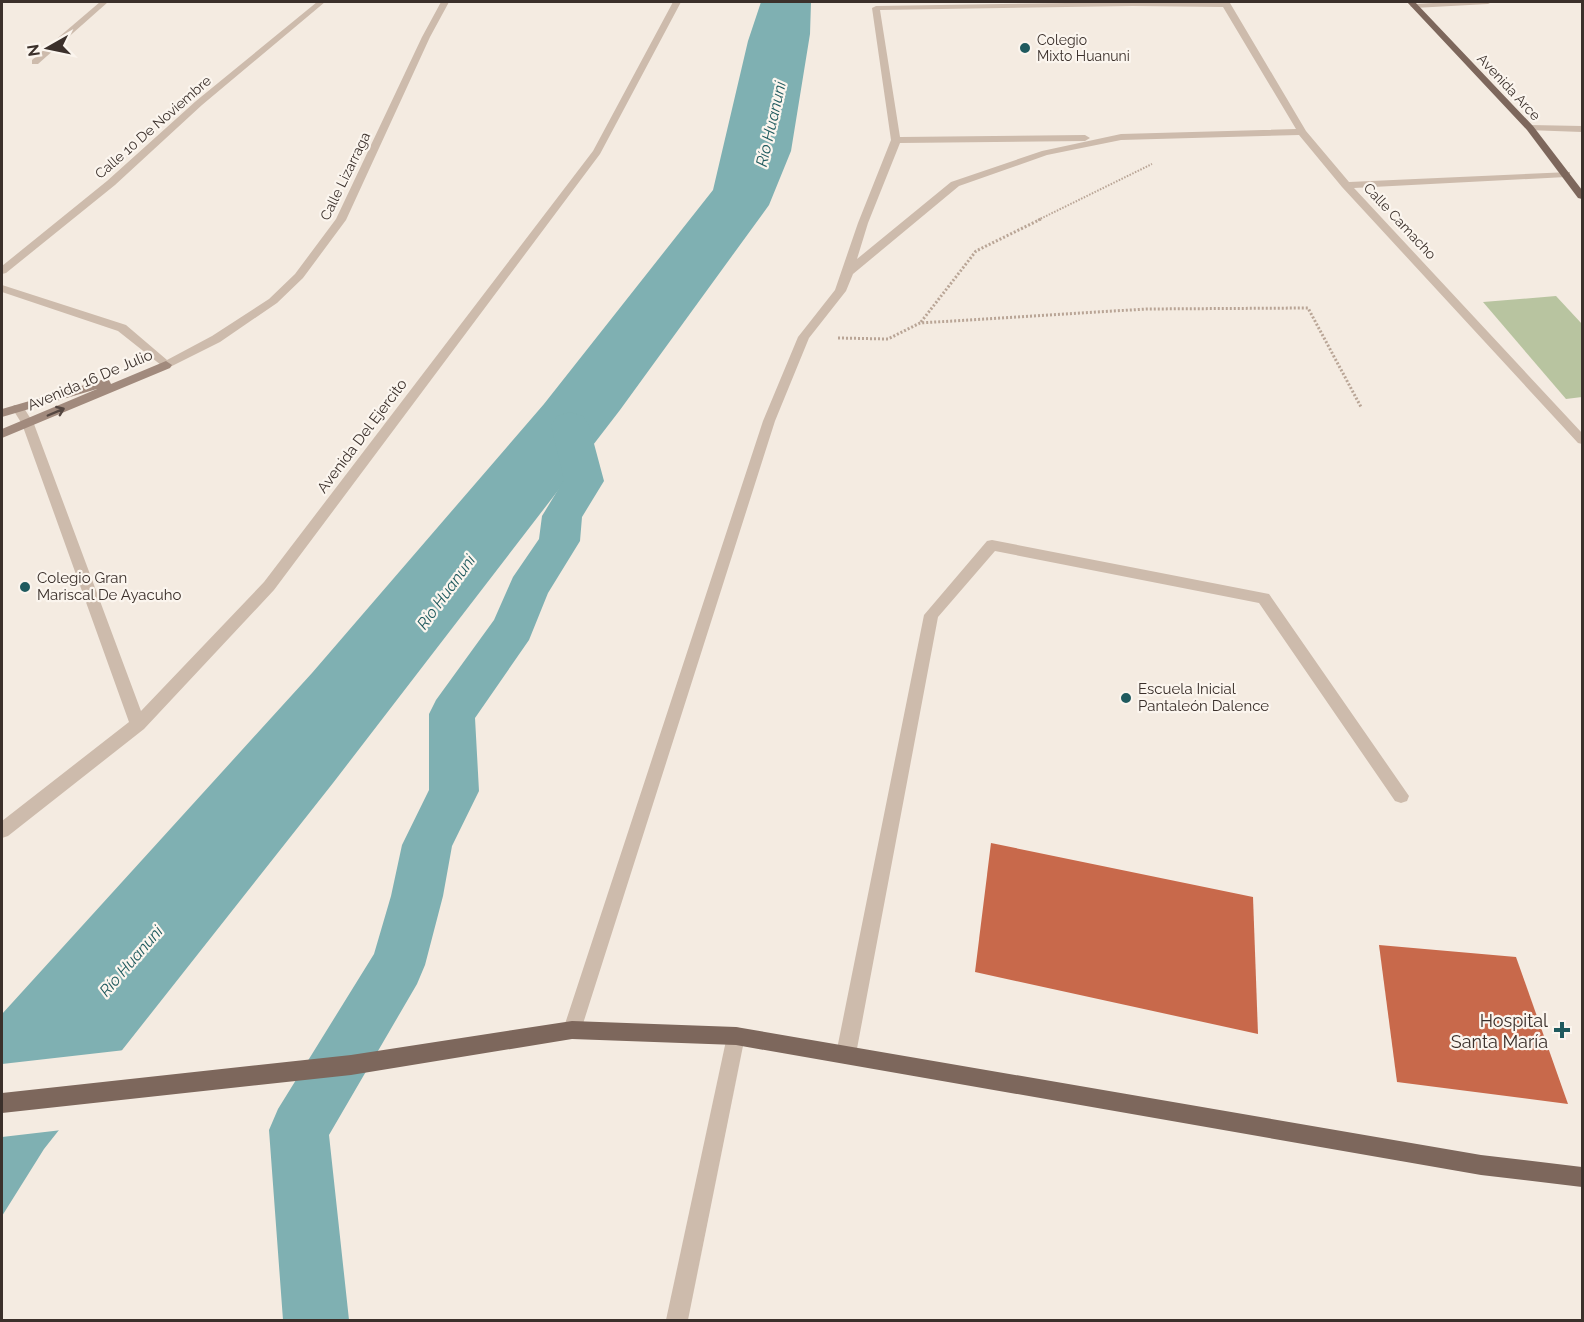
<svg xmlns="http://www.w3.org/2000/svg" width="1584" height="1322" viewBox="0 0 1584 1322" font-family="Raleway,sans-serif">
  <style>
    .green { fill: #b8c4a0 }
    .water { fill: #7fb0b2 }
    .pier { fill: #f4ebe1 }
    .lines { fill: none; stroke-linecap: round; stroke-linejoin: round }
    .canal { fill: #7fb0b2; fill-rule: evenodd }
    .building { fill: #c8694b }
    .path-far1 { stroke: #b9a596; stroke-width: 2; stroke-dasharray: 1.5 1.5; stroke-linecap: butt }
    .path { stroke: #b9a596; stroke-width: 3; stroke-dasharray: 2 2; stroke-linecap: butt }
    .street { fill: #cdbbac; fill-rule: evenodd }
    .secondary { fill: #a18a7d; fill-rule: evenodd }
    .primary { fill: #7d675c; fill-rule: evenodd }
    .oneway { stroke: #544640 }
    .poi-dot { fill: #1f5a5e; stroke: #fbf5ee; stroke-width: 2 }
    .labels { text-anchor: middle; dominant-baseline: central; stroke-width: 4.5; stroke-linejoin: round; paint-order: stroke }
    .far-poi-label { font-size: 14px; fill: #3b302b; stroke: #fbf5ee; text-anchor: start }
    .far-street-label { font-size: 14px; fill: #3b302b; stroke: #fbf5ee }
    .street-label { font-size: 15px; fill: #3b302b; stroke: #fbf5ee }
    .poi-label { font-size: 15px; fill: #3b302b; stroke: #fbf5ee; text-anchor: start }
    .water-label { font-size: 16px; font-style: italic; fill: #1f5a5e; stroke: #fbf5ee }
    .near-poi-label { font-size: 18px; fill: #3b302b; stroke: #fbf5ee; text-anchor: end }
  </style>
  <rect width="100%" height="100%" fill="#f4ebe1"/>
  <polygon class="green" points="1556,296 1582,324 1582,397 1566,399 1483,302"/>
  <polygon class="water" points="761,2 811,2 810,34 791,151 769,205 620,410 333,783 44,1149 2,1216 2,1014 312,673 544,404 713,190 748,41"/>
  <polygon class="pier" points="125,1050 62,1130 2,1137 2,1064"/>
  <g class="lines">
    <polygon class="canal" points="570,412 583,416 589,425 604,481 582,517 580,541 548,593 529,640 475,718 479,791 452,846 443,896 425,965 417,984 329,1135 349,1320 283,1320 269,1130 278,1109 374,954 391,896 402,845 429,790 429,714 436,700 494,620 513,577 539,539 542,516 564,480 551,425 557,416"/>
  </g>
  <g class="building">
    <polygon points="991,843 1253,897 1258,1034 975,972"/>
    <polygon points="1379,945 1516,957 1568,1104 1397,1082"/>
  </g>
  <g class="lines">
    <polyline class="path-far1" points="1038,220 1152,164"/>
    <g class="path">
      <polyline points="921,322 976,251 1041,219"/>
      <polyline points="838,338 888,339 920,323 1146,309 1308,308 1361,407"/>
    </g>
    <g class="street">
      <polygon points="100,2 108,2 38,64 32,64 32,60"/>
      <polygon points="317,2 325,2 202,105 115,185 6,273 2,274 2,266 107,181 196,101"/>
      <polygon points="441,2 449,2 430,37 346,220 303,278 277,303 220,342 166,369 118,331 2,292 2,285 126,325 167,360 212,336 269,299 295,274 336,219 422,37"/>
      <polygon points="673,2 681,2 600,154 274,590 144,729 8,836 2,838 2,821 129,722 22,424 12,408 14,405 22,405 34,424 141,711 264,582 593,151"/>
      <path d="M1133,2L1230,3L1306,131L1349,182L1570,172V176L1566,177L1354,188L1582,433V444L1578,443L1342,187L1299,135L1121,140L1047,155L959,186L853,274L846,291L809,338L775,421L581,1030L579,1037L572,1039L565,1037L563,1030L763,421L798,337L835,290L858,223L891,140L872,8L876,6ZM1133,6L1223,7L1296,129L1121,134L1042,151L951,182L857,259L868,223L900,143L1085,141L1090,138L1085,135L900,137L880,10Z"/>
      <polygon points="1452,2 1492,2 1488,4 1414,8 1410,6 1414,4"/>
      <polygon points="1530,125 1582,126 1582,132 1527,130 1527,126"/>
      <polygon points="992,540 1269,594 1409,796 1407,801 1401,803 1395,801 1259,603 995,551 938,617 856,1054 853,1061 846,1064 839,1061 836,1054 924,615 987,541"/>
      <polygon points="736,1027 743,1029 745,1036 688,1320 666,1320 727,1036 729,1029"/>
    </g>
    <polygon class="secondary" points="166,361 172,365 170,368 2,438 2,429 97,389 2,417 2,409 105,379 109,380 111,384"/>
    <g class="primary">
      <polygon points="1407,2 1415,2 1533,126 1582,190 1582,199 1578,198 1527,130"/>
      <polygon points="572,1021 736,1027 1481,1155 1582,1167 1582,1187 1481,1175 736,1045 572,1039 351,1075 2,1113 2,1093 351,1055"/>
    </g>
  </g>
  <defs><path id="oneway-shaft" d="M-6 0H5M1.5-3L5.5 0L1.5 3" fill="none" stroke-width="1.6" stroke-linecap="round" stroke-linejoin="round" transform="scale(1.5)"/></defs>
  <use class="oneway" href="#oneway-shaft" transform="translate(56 412) rotate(-23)"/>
  <g class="poi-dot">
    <circle cx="1025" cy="48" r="6"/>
    <circle cx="25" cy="587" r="6"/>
    <circle cx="1126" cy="698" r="6"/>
    <path d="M1559 1021h6v6h6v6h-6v6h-6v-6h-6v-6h6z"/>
  </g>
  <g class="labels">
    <g class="far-poi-label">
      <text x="1037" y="40">Colegio<tspan x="1037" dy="16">Mixto Huanuni</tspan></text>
    </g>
    <g class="far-street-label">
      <text transform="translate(1509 87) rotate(47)">Avenida Arce</text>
      <text transform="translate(153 127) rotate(-41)">Calle 10 De Noviembre</text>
      <text transform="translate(345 176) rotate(-64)">Calle Lizarraga</text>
      <text transform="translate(1400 221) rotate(47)">Calle Camacho</text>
    </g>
    <g class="street-label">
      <text transform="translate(90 380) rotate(-23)">Avenida 16 De Julio</text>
      <text transform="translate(362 436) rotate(-53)">Avenida Del Ejercito</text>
    </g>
    <g class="poi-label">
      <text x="37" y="578">Colegio Gran<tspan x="37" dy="17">Mariscal De Ayacuho</tspan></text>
      <text x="1138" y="689">Escuela Inicial<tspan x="1138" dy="17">Pantaleón Dalence</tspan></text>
    </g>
    <g class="water-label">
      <text transform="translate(771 124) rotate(-77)">Río Huanuni</text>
      <text transform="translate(446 592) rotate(-54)">Río Huanuni</text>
      <text transform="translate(131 961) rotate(-49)">Río Huanuni</text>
    </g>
    <g class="near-poi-label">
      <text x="1548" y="1020">Hospital<tspan x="1548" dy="21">Santa María</tspan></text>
    </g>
  </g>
  <rect width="1584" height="1322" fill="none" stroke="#3b302b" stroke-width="6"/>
  <g transform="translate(48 48) rotate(261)" stroke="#fbf5ee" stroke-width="4.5" paint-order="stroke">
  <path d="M0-4.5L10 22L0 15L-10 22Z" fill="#3b302b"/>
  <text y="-9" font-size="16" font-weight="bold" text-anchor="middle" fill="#3b302b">N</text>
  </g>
</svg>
